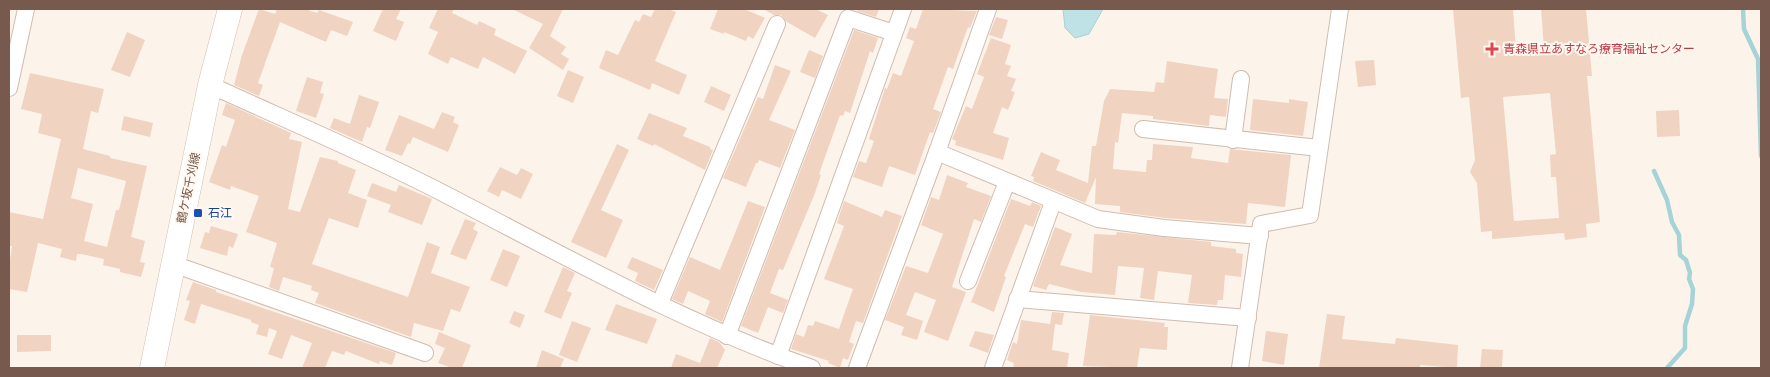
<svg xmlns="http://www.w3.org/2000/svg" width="1770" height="377" viewBox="0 0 1770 377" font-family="'Source Sans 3','Noto Sans JP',sans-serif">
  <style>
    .water { fill: #bee2e6; stroke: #a5d3d8 }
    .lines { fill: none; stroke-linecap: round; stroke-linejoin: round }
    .stream { stroke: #a5d3d8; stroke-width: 4.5 }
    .building { fill: #f1d3c2; fill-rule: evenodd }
    .street-casing { stroke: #cfbcaf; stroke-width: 18 }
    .secondary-casing { stroke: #d4beaf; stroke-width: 25 }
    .street { stroke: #fff; stroke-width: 16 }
    .secondary { stroke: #fff; stroke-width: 24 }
    .health-dot { fill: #e0444e; stroke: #fff8f1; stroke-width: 2 }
    .transit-dot { fill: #1a4fb4; stroke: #fff8f1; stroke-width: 2 }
    .labels { text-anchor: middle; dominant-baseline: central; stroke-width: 4; stroke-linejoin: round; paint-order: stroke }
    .health-label { font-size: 12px; fill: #be3a42; stroke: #fff8f1; text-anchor: start }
    .street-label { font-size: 12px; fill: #775a4d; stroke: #fff8f1 }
    .transit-label { font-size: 12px; fill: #164399; stroke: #fff8f1; text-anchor: start }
  </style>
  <rect width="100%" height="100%" fill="#fcf4ea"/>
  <polygon class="water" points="1063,9 1103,9 1089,34 1075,38 1065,28"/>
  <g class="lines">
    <g class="stream">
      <polyline points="1743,9 1744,29 1758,59 1761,156"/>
      <polyline points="1654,171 1667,200 1672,222 1679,235 1680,255 1686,260 1690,273 1689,279 1693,289 1692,304 1685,326 1685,348 1667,368"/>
    </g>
  </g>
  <g class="building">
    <polygon points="259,9 275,14 277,9 305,9 317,13 319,10 353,22 347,36 331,30 326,42 280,22 258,83 263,85 259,96 234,85 242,55"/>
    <polygon points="383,9 401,9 396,19 404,22 396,41 373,31"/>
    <polygon points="438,9 454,9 452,13 477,25 479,21 496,29 494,35 527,51 515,74 483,57 478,69 451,57 448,64 428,54 438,32 429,28"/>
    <polygon points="512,9 563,9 550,36 566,47 561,54 569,59 563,70 529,48 543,24"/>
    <polygon points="655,9 668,9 676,12 655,61 687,75 679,95 652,83 650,90 599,68 606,50 618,55 635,20 639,22 643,14 651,17"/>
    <polygon points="718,9 744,9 765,18 753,39 748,36 746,41 724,32 724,34 710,29"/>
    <polygon points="763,9 816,9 828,15 815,38 787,22 781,15 774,15"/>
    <polygon points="858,9 879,9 876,17 857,11"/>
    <polygon points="923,9 977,11 970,28 968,27 953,69 948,67 933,109 941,112 933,133 930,132 915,175 889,166 882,187 853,177 859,161 866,163 874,141 869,139 885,88 887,89 893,73 901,76 914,41 906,38 910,27 916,29"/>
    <path d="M1453,9H1513L1516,50L1544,48L1541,9H1586L1592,76H1587L1600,222L1586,224L1587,237L1565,240L1564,233L1492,239V231L1481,232L1477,183L1470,172L1475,160L1469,97L1461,98ZM1550,93L1556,154L1550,155L1551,177H1556L1559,218L1514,221L1503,97Z"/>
    <polygon points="996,17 1008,20 1002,39 989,35"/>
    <polygon points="854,30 878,38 873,53 870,51 850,113 845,111 843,116 840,115 819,174 821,175 815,193 783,270 779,269 770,293 788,300 783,313 768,307 758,333 741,326"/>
    <polygon points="127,32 145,40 130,77 111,70"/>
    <polygon points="991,38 1011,45 1005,64 1011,66 1007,76 1016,79 1011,91 1015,92 1008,110 1002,107 993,133 1009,138 1003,160 955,145 956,141 952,139 966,106 972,109 984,77 977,74"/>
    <polygon points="809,50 823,56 815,78 800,72"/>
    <polygon points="1374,60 1376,85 1358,87 1355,61"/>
    <polygon points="1167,61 1218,69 1214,98 1228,99 1226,117 1210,115 1209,126 1153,119 1153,116 1122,113 1118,143 1115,142 1113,169 1146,172 1147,160 1152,160 1153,144 1193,147 1191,158 1228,163 1230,149 1291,155 1285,207 1248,203 1246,224 1165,218 1120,212 1120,206 1095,204 1096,177 1085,203 1033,181 1034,177 1031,176 1041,152 1060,160 1056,170 1088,183 1092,146 1096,146 1104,101 1110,89 1154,92 1156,82 1164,83"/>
    <polygon points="775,65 791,71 769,120 795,130 780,168 759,160 758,163 756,163 746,187 723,178 758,97 763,99"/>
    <polygon points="568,70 584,77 573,103 557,96"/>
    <path d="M30,73L104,89L98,113L91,111L83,149L110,156V158L147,166L131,237L145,241L140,262L145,263L141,277L120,272V269L103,265L104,259L81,254H77L76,261L60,257L62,249L38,243L27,292L9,289V266L12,246H9V212L43,219L61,139L38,133L42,114L21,109ZM78,168L126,181L119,210H116L107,247L84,241L93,204L71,198Z"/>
    <polygon points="307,77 323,82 320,93 324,94 316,118 296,111"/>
    <polygon points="711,86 731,95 724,111 704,102"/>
    <polygon points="359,95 379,102 370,128 367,127 362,142 330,128 334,118 350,124"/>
    <polygon points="1253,99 1289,103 1289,99 1308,102 1303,136 1250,130"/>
    <polygon points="226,103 291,133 289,139 302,142 288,209 300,212 320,157 338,161 338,163 356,170 348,193 367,200 358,228 329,218 312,264 408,297 427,242 440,247 431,273 470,287 460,312 451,309 443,331 414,323 411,337 315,303 319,293 311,290 312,286 283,277 279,291 269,287 274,268 270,267 277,243 246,232 259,196 231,186 230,190 209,182 222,145 226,147 235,120 222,115"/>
    <polygon points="1679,110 1680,136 1657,137 1656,111"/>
    <polygon points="442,112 455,117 453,122 459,125 448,152 413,137 410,144 408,143 402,156 385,150 399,115 434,129"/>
    <polygon points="649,113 687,128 683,136 710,147 710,149 713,150 705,170 654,144 653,146 637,139"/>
    <polygon points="124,116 153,123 150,137 121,130"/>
    <polygon points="617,144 629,150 601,210 623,220 606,258 571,242"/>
    <polygon points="500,167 517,175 521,168 533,174 521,199 502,190 499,197 487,191"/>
    <polygon points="947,175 968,183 966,187 991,196 981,222 974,219 952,287 966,292 948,341 924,332 936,300 915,292 906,315 923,321 917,340 901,335 904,327 885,320 906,266 928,273 943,234 921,225 931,197 939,200"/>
    <polygon points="372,183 396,192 399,185 432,199 422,225 388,212 391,205 367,196"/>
    <polygon points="1011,199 1030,206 1032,202 1041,206 1033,227 1025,224 1004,276 1006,277 994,312 971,302"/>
    <polygon points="748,201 765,207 722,322 705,314 710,301 688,291 683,304 672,299 690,257 720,270"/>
    <polygon points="844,201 882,217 885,210 902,216 863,323 856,321 849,342 854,344 848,360 843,358 840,368 828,363 829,361 791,349 796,334 804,337 808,325 813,326 815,321 839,329 847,306 853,289 824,279 844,226 837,223"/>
    <polygon points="465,219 476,223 473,229 478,232 466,260 450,254"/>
    <polygon points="211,226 238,234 233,248 229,246 227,256 200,248 205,232 209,233"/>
    <polygon points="1055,227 1072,234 1060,265 1092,273 1094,234 1116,235 1117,232 1211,242 1211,246 1236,249 1236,253 1243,254 1241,277 1225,275 1223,300 1218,300 1217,305 1188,303 1192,275 1158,271 1154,300 1140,298 1144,268 1118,266 1115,295 1081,292 1049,284 1046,290 1033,286"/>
    <polygon points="503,249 520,256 507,287 490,280"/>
    <polygon points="632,257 663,270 654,290 635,281 638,273 627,268"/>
    <polygon points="563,267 575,273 567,291 572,293 561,319 544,312"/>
    <polygon points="193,282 216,290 216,292 396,353 392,365 380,361 379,364 346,351 344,355 332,351 325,368 302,368 312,343 291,335 282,359 268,354 277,331 269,328 267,337 256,334 259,325 251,322 251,320 201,304 195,324 184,320 190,301 186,300"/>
    <polygon points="616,304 657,319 647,344 605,330"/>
    <polygon points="514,311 525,315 520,328 509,323"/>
    <polygon points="1052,312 1064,313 1062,325 1055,324 1052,350 1069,353 1067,368 1013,368 1014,363 1007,360 1013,342 1017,344 1021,320 1050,324"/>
    <polygon points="1327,314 1345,316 1342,339 1395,344 1396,338 1458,345 1457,368 1420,365 1420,368 1319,368"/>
    <polygon points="1090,315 1165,323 1164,327 1168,327 1167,350 1140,348 1137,368 1083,366"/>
    <polygon points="572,321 591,328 577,362 559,355"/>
    <polygon points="975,331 994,335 988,353 969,346"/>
    <polygon points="1266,331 1288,334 1284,365 1262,361"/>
    <polygon points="439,332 471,345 462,368 452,368 438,363 445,348 435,344"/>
    <polygon points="17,335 51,335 51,351 17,352"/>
    <polygon points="710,338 719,342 725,350 717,368 671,368 676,354 700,363"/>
    <polygon points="1482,349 1503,350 1502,367 1480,368"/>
    <polygon points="542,350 564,359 560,368 536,368"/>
  </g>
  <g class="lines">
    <defs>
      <g id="street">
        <path d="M210,85C284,119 360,151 433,188C558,252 680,322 812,368"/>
        <polyline points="9,88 26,9"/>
        <polyline points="1143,129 1319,148"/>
        <polyline points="1233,140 1241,79"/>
        <polyline points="937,152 988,9"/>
        <polyline points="173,264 425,353"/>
        <polyline points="968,281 1007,182"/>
        <polyline points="1017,299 1248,318"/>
        <polyline points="660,303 777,24"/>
        <polyline points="727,336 848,18 894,33"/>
        <polyline points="778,356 903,9"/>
        <polyline points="857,368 937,152 1098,219 1164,228 1260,236"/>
        <polyline points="993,368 1053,202"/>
        <polyline points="1240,368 1261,224 1310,215 1340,9"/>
      </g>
      <polyline id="secondary" points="152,368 210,85 230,9"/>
    </defs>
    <use href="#street" class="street-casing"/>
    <use href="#secondary" class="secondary-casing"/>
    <use href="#street" class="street"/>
    <use href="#secondary" class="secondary"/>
  </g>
  <path class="health-dot" d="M1489.5 41.5h5v5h5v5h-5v5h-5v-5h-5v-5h5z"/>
  <rect class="transit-dot" x="193" y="208" width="10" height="10" rx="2.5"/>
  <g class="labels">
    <g class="health-label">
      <text x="1503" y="49">青森県立あすなろ療育福祉センター</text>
    </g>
    <g class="street-label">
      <text transform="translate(189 188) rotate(-78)">鶴ケ坂千刈線</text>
    </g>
    <g class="transit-label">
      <text x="208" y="213">石江</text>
    </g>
  </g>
  <rect width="1770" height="377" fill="none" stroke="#775a4d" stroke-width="20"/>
</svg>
